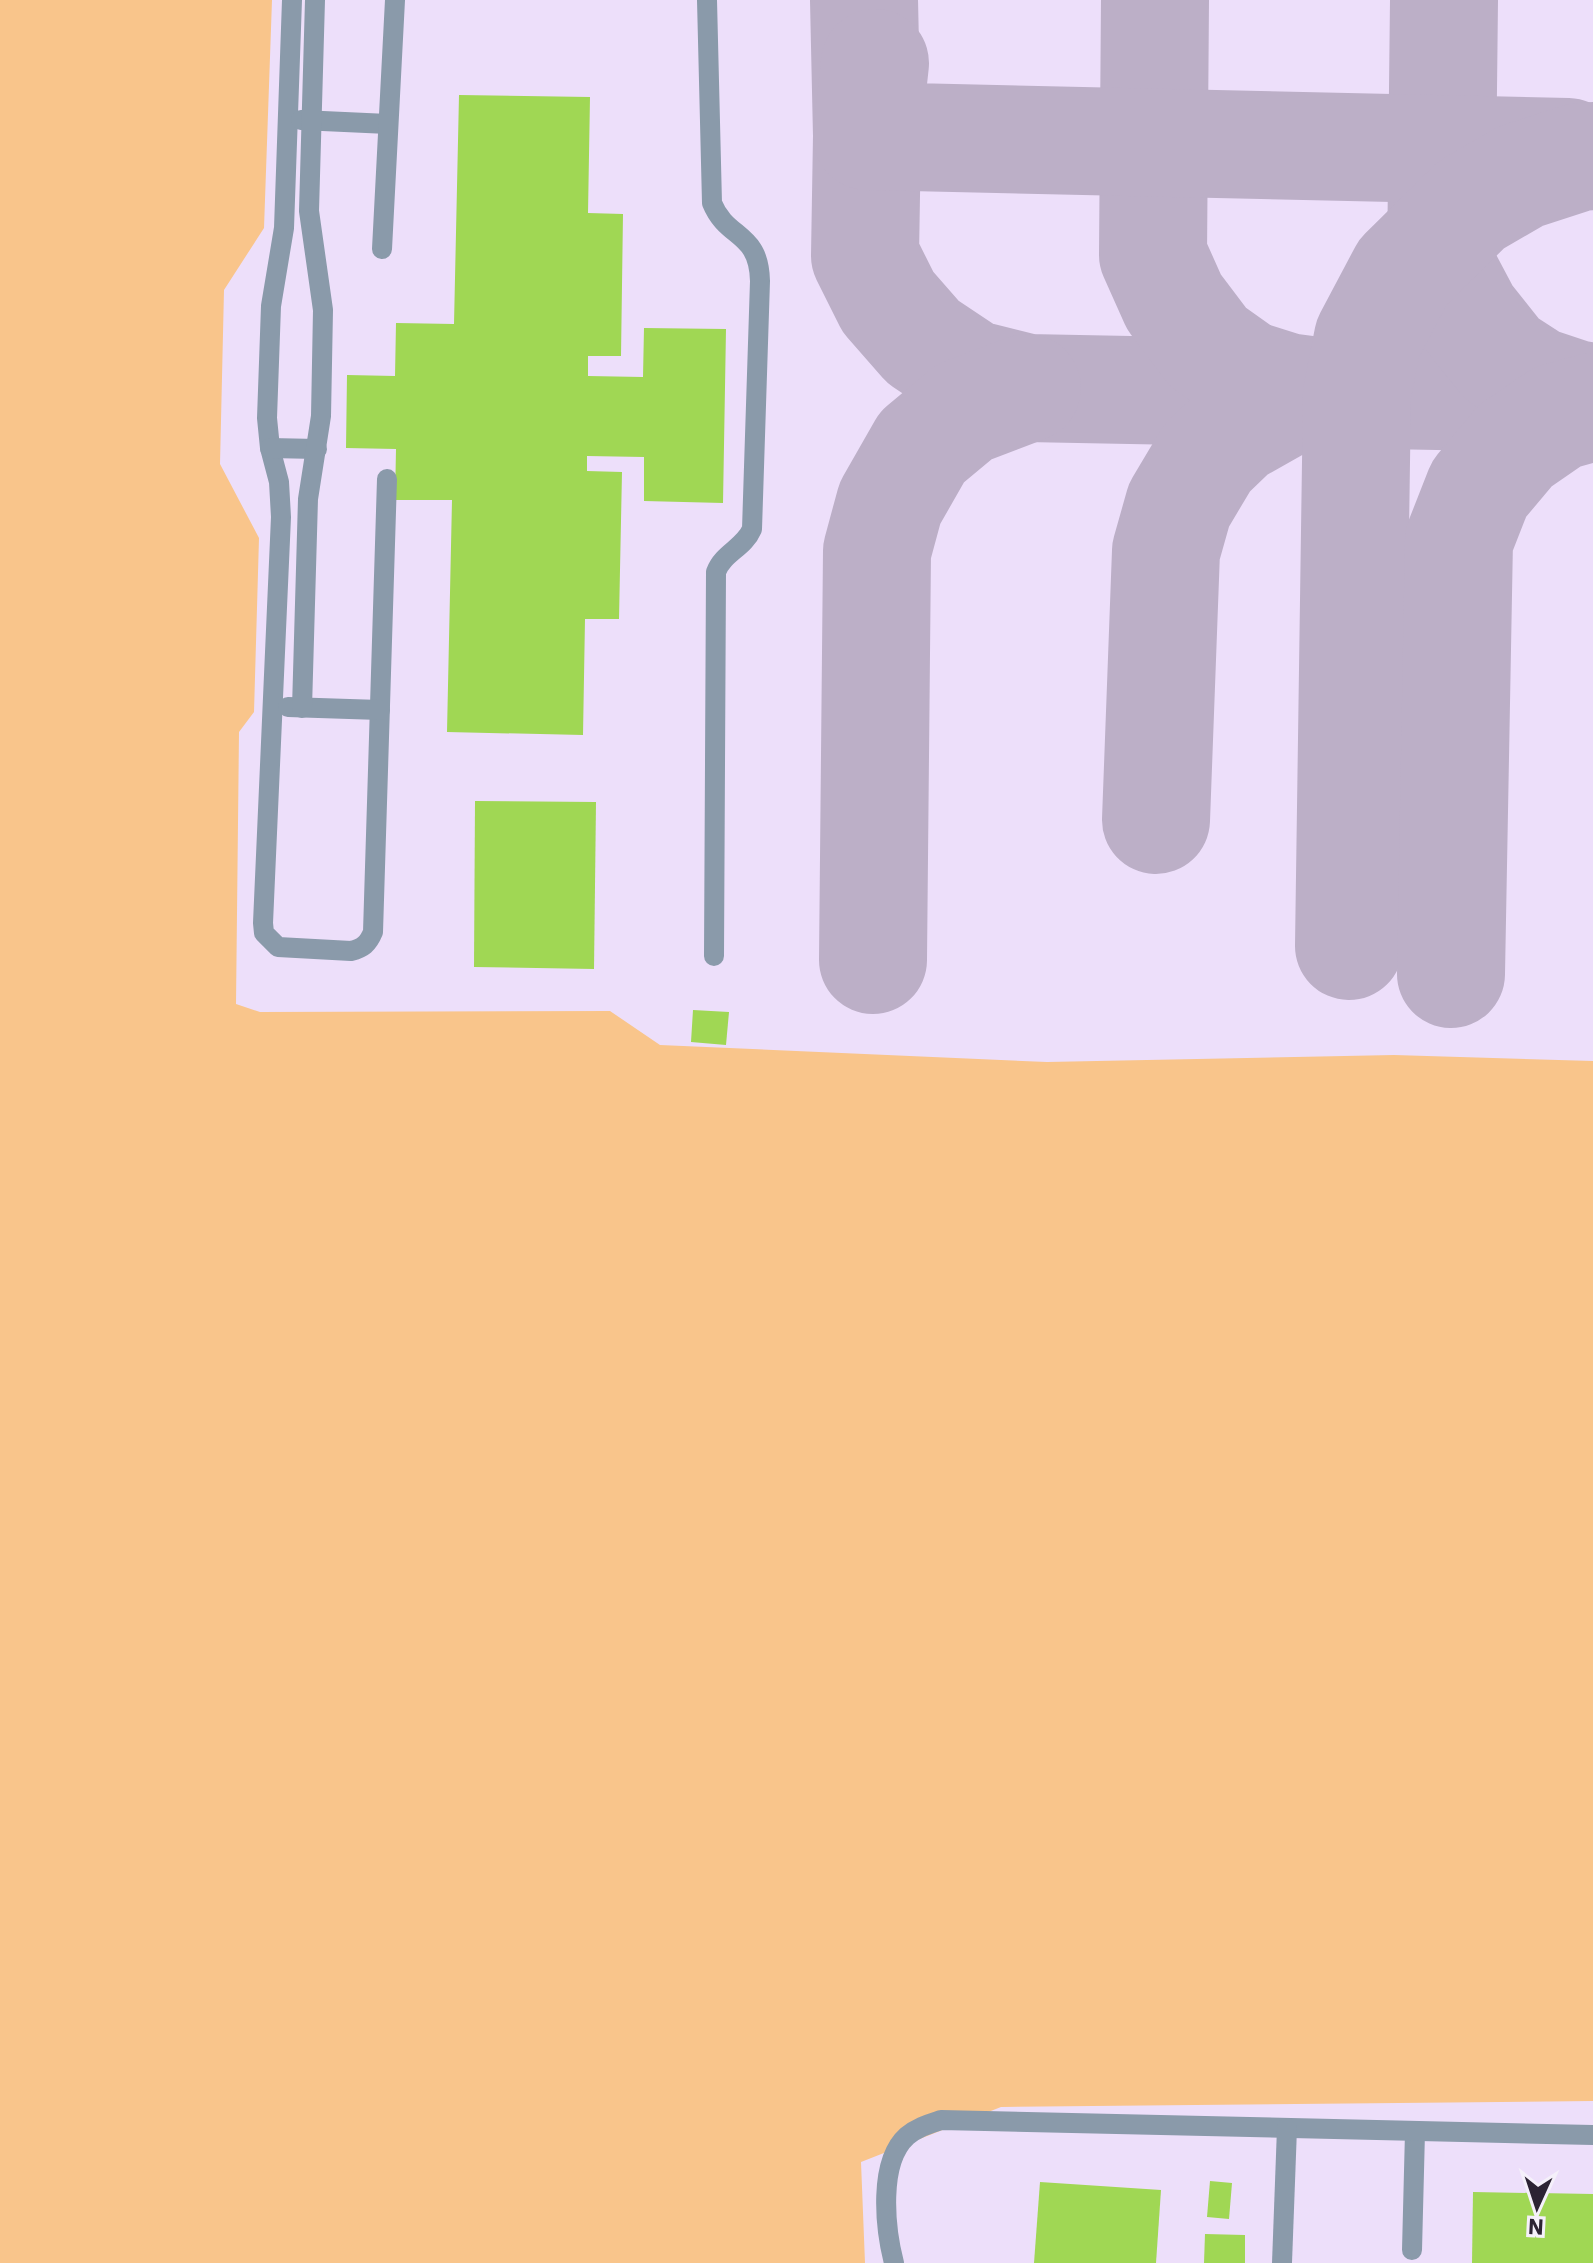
<svg xmlns="http://www.w3.org/2000/svg" width="1593" height="2263" viewBox="0 0 1593 2263" font-family="'IBM Plex Sans',sans-serif">
  <style>
    .green { fill: #f9c58b }
    .lines { fill: none; stroke-linecap: round; stroke-linejoin: round }
    .taxiway { stroke: #bcafc7; stroke-width: 108 }
    .building { fill: #a0d754 }
    .service { stroke: #8a9aaa; stroke-width: 20 }
  </style>
  <rect width="100%" height="100%" fill="#eddffa"/>
  <polygon class="green" points="0,0 272,0 264,228 224,290 220,464 259,538 254,712 239,732 236,1004 260,1012 610,1011 660,1045 1047,1062 1394,1055 1593,1061 1593,2101 1001,2107 861,2162 865,2263 0,2263"/>
  <g class="lines">
    <g class="taxiway">
      <polyline points="864,0 867,136 865,256 888,302 923,342 971,374 1027,388 1593,399"/>
      <polyline points="1155,0 1153,255 1174,302 1208,347 1246,374 1287,387 1325,392 1281,405 1235,431 1207,458 1179,505 1166,551 1156,820"/>
      <polyline points="1444,0 1441,266 1467,315 1502,359 1536,381 1575,394 1593,397"/>
      <polyline points="875,63 867,136 1568,152"/>
      <polyline points="1349,946 1357,393 1368,338 1403,272 1471,205 1521,176 1580,157 1593,156"/>
      <polyline points="873,960 877,551 890,503 922,447 964,412 1027,388"/>
      <polyline points="1451,974 1459,540 1479,489 1515,446 1557,417 1593,407"/>
    </g>
  </g>
  <g class="building">
    <polygon points="459,95 590,97 588,213 623,214 621,356 588,356 588,376 643,377 644,328 726,329 723,503 644,501 644,457 587,456 587,471 622,472 619,619 585,619 583,735 447,732 452,500 395,500 396,449 346,448 347,375 395,376 396,323 454,324"/>
    <polygon points="475,801 596,802 594,969 474,967"/>
    <polygon points="693,1010 729,1012 726,1045 691,1042"/>
    <polygon points="1210,2181 1232,2183 1229,2219 1207,2217"/>
    <polygon points="1040,2182 1161,2190 1156,2263 1034,2263"/>
    <polygon points="1473,2192 1593,2194 1593,2263 1472,2263"/>
    <polygon points="1205,2234 1245,2235 1245,2263 1204,2263"/>
  </g>
  <g class="lines">
    <g class="service">
      <path d="M292,0L284,228L271,306L267,418L270,448L279,482L281,517L263,923L264,933L278,947L351,951C363,948 368,944 373,932L387,479"/>
      <path d="M707,0L712,203C727,240 759,231 760,281L752,529C744,548 723,553 716,572L714,956"/>
      <polyline points="301,120 388,124"/>
      <polyline points="382,249 395,0"/>
      <polyline points="270,448 317,449"/>
      <polyline points="288,707 380,710"/>
      <polyline points="302,708 308,499 321,416 323,310 309,211 315,0"/>
      <polyline points="1412,2250 1415,2132"/>
      <path d="M894,2263C885,2228 878,2162 907,2136C918,2127 929,2124 941,2120L1593,2135"/>
      <polyline points="1282,2263 1287,2128"/>
    </g>
  </g>
  <g transform="translate(1537 2207) rotate(183)" stroke="#f5f0fa" stroke-width="6" paint-order="stroke">
  <path d="M0-6L14 30L0 20L-14 30Z" fill="#2c2333"/>
  <text y="-12" font-size="22" font-weight="bold" text-anchor="middle" fill="#2c2333">N</text>
  </g>
</svg>
